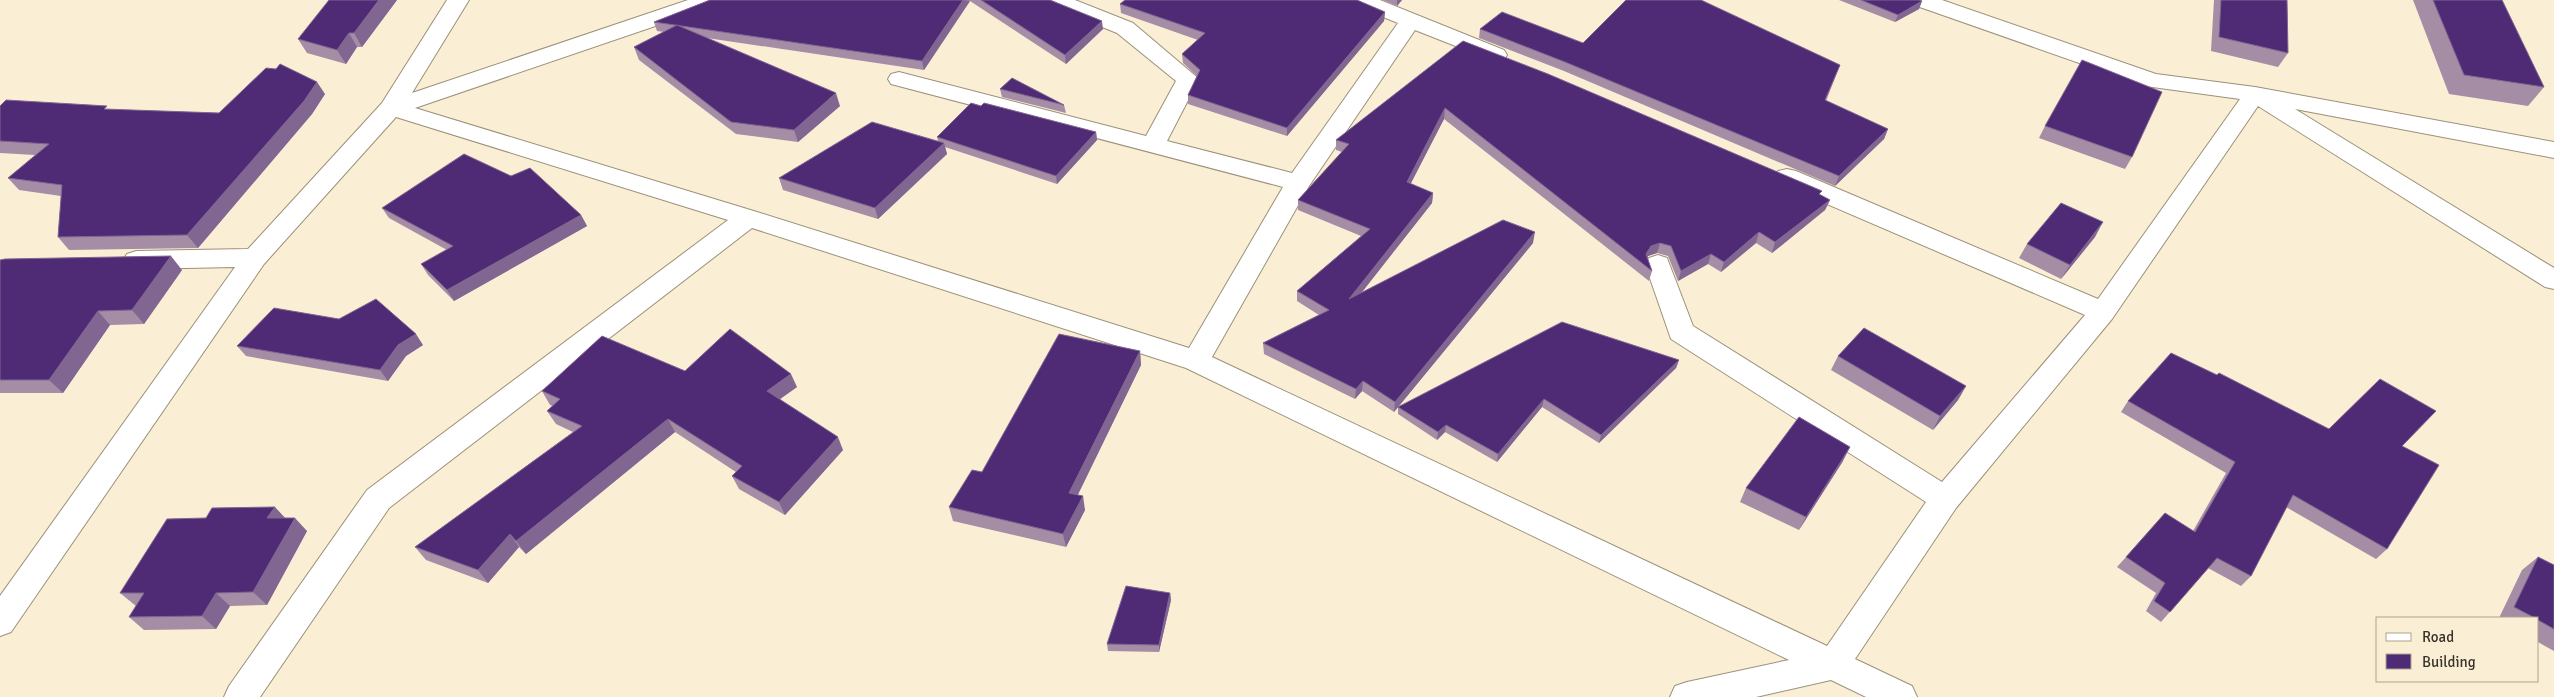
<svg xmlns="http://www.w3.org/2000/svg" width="2554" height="697" viewBox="0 0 2554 697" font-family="Signika,sans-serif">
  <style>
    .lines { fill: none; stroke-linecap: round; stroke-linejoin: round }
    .minor-casing { stroke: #9b9179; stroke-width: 2 }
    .minor { fill: #fff; fill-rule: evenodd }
    .wall { fill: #a48da5 }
    .shaded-wall { fill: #826692 }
    .building { fill: #4f2b75; stroke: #826692 }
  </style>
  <rect width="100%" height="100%" fill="#faefd5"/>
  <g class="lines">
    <defs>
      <polygon id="minor" points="447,0 469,0 412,93 688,0 720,0 717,5 415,108 757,212 1189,348 1283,187 891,84 888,79 891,74 899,72 1146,136 1176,81 1117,33 1048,5 1045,0 1075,0 1133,23 1199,79 1167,141 1292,173 1398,23 1353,5 1350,0 1380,0 1504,50 1507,55 1504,60 1496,62 1415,30 1309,186 1212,357 1827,646 1926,502 1671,339 1645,264 1649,258 1658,255 1667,258 1693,326 1942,482 2085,315 1778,183 1775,177 1778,171 1787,169 1796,171 2098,299 2240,99 2145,86 1914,5 1911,0 1942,0 2156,74 2255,87 2554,142 2554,158 2295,109 2554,268 2554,289 2545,287 2258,106 2112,319 1956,508 1855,659 1912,686 1917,697 1866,697 1831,680 1756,697 1670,697 1675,686 1687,682 1789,660 1186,368 752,228 389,508 260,697 224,697 229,686 367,490 728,220 396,117 264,264 11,632 0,636 0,596 235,267 136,269 127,266 123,260 127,254 136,251 248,249 382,103"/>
    </defs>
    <use href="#minor" class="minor-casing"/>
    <use href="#minor" class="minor"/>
  </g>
  <g class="wall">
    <polygon points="397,0 362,47 357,47 346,64 307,53 298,39"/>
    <polygon points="710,0 1050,0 1103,29 1066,64 970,1 924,70 707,38 840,106 798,142 736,134 639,60 634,47 664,32 657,31 654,22"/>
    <polygon points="1383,0 1402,0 1397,6"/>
    <polygon points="1839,0 1919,0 1922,1 1919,9 1895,22"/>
    <polygon points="2214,0 2287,0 2288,53 2278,67 2211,51"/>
    <polygon points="2413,0 2502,0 2544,87 2528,106 2449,94"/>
    <polygon points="1120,4 1385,12 1384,21 1287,136 1188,104 1188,95 1197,76 1183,63 1182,54 1198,40 1121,13"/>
    <polygon points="1480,29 1583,43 1840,65 1826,101 1888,129 1884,139 1835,186 1564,71 1479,38"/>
    <polygon points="1463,41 1830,200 1825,210 1772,253 1756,243 1721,272 1708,264 1678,281 1668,256 1657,253 1648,256 1647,258 1652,271 1649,281 1444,119 1410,184 1433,193 1432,203 1361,293 1533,243 1399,406 1679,360 1676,368 1599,443 1542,407 1497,462 1445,432 1437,440 1398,414 1398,407 1394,412 1362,391 1355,399 1264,354 1263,343 1319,315 1297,301 1297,291 1361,236 1298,210 1298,200 1342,152 1336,150 1336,140"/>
    <polygon points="1000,89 1064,105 1066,113 1002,97"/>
    <polygon points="325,94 312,114 198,248 69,250 58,237 61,196 19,190 8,178 35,155 0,153 0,106 219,113"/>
    <polygon points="981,106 1096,132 1097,140 1057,184 945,147 947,154 878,219 783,190 779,178 938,141 937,137"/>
    <polygon points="2045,126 2132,157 2125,169 2039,138"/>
    <polygon points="382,208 581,215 587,226 454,301 428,275 421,264 447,250 389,218"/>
    <polygon points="2095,237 2061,279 2019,258 2027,244"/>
    <polygon points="0,260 182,270 144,324 110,325 63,393 0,393"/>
    <polygon points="423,345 406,356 388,381 246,356 237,346"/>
    <polygon points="1140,351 1141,365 1077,495 1085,510 1066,547 953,521 949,507 982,472"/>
    <polygon points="1838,356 1966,386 1958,400 1933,430 1831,370"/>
    <polygon points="685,371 797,387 780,399 843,450 785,515 739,489 732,476 736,472 675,432 526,554 519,547 488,583 426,560 415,547 573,432 556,424 547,411 553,406 550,405 542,391"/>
    <polygon points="2128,401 2329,429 2402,446 2387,549 2376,559 2286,507 2251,576 2241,586 2208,568 2161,622 2146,611 2156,593 2117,567 2126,557 2193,531 2226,473 2121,412"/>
    <polygon points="1843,461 1799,530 1740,502 1746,488"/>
    <polygon points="285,518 307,531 267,605 230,606 216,629 144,630 129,617 136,606 120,593"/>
    <polygon points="2538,557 2554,565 2554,651 2538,642 2538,618 2499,618 2522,570"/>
    <polygon points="1170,593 1171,600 1159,652 1108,651 1107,644"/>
  </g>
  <g class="shaded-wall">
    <polygon points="379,0 397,0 362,47 354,33"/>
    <polygon points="963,0 970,1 924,70 922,61"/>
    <polygon points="1397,0 1402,0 1397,6"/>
    <polygon points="1922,1 1919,9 1895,22 1898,15"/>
    <polygon points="1385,12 1384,21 1287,136 1287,128"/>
    <polygon points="1102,21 1103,29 1066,64 1065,55"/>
    <polygon points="349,33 357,47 346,64 337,50"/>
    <polygon points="317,82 325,94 312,114 198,248 187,235"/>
    <polygon points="836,93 840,106 798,142 794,130"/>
    <polygon points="1445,108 1444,119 1406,193 1407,182"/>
    <polygon points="1888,129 1884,139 1835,186 1839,176"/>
    <polygon points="1096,132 1097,140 1057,184 1056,176"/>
    <polygon points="944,143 947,154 878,219 875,208"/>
    <polygon points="1433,193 1432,203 1348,310 1349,299"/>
    <polygon points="1830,200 1825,210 1772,253 1775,242"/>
    <polygon points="581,215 587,226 454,301 447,290"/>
    <polygon points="2103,222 2095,237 2061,279 2070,265"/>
    <polygon points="1535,232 1533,243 1394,412 1395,402"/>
    <polygon points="1759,232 1756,243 1721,272 1724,262"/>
    <polygon points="1660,243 1657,253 1648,256 1643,265 1646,254 1651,246"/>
    <polygon points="1711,254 1708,264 1678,281 1681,271"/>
    <polygon points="171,256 182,270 144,324 132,310"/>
    <polygon points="98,311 110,325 63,393 49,380"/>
    <polygon points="416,334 423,345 406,356 388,381 380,370 398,345"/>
    <polygon points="1140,351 1141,365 1072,507 1069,493"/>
    <polygon points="1679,360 1676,368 1599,443 1601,435"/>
    <polygon points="791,374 797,387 773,404 767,391"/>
    <polygon points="1363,381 1362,391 1355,399 1356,389"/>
    <polygon points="1966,386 1958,400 1933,430 1940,416"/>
    <polygon points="1544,399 1542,407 1497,462 1498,454"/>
    <polygon points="668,419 675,432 526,554 516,541"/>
    <polygon points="1446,425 1445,432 1437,440 1438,432"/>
    <polygon points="838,437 843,450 785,515 779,502"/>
    <polygon points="1850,447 1843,461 1799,530 1806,517"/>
    <polygon points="1083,496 1085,510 1066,547 1063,534"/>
    <polygon points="275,507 287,520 267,518"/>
    <polygon points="295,518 307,531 267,605 253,592"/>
    <polygon points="510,534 519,547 488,583 478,570"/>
    <polygon points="216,593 230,606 216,629 202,616"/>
    <polygon points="1170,593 1171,600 1159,652 1159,645"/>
  </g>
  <g class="building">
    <polygon points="329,0 379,0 354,33 349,33 337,50 298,39"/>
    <polygon points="710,0 963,0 922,61 654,22"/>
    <polygon points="981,0 1050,0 1102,21 1065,55"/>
    <polygon points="1125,0 1357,0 1385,12 1287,128 1188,95 1200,70 1182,54 1205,33 1120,4"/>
    <polygon points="1626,0 1701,0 1840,65 1825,100 1888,129 1839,176 1565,62 1480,29 1502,12 1583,43"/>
    <polygon points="1861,0 1919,0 1922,1 1898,15"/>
    <polygon points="2221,0 2287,0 2288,53 2219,37"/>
    <polygon points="2433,0 2502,0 2544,87 2464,75"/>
    <polygon points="677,25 836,93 794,130 731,122 634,47"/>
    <polygon points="1463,41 1548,74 1822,191 1819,194 1830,200 1775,242 1759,232 1724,262 1711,254 1681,271 1671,246 1660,243 1651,246 1646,254 1652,271 1445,108 1407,182 1433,193 1349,299 1503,220 1535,232 1395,402 1363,381 1356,389 1263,343 1329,310 1297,291 1370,229 1298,200 1349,144 1336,140"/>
    <polygon points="2082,60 2162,92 2132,157 2045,126"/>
    <polygon points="280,64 317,82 304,101 187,235 58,237 62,185 8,178 49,144 0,141 0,106 6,100 107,106 104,109 219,113 266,68 276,69"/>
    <polygon points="1012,78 1064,105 1000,89"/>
    <polygon points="971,103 981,106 984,103 1096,132 1056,176 937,137"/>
    <polygon points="872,122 944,143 875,208 779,178"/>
    <polygon points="464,154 511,176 530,168 581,215 447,290 421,264 453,246 382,208"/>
    <polygon points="2061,203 2103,222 2070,265 2027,244"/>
    <polygon points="171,256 132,310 98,311 49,380 0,380 0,260 5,259"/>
    <polygon points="376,299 416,334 398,345 380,370 237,346 274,308 339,319"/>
    <polygon points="1562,322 1679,360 1601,435 1544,399 1498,454 1446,425 1438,432 1398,407"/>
    <polygon points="1864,328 1966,386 1940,416 1838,356"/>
    <polygon points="730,329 791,374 767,391 838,437 779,502 732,476 742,466 668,419 516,541 510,534 478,570 415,547 582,426 547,411 560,399 542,391 602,336 685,371"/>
    <polygon points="1059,334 1140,351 1069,493 1083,496 1063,534 949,507 972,470 982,472"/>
    <polygon points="2171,353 2217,375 2219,373 2329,429 2380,379 2436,411 2402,446 2439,465 2387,549 2293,495 2251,576 2217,558 2170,612 2154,601 2165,583 2126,557 2165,513 2195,532 2235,462 2128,401"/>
    <polygon points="1799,417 1850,447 1806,517 1746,488"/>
    <polygon points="275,507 267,518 295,518 253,592 216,593 202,616 129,617 144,593 120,593 167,519 206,518 212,508"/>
    <polygon points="2538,557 2554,565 2554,629 2538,620 2538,618 2535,618 2514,607"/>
    <polygon points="1126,586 1170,593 1159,645 1107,644"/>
  </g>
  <rect x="2376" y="617" width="162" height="65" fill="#faefd5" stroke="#aca490"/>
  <rect x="2386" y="633" width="25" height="8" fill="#ffffff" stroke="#aca490"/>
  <text x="2422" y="642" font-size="15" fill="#373329">Road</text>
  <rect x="2386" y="654" width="25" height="15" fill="#4f2b75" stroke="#aca490"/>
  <text x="2422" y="667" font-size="15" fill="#373329">Building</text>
</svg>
